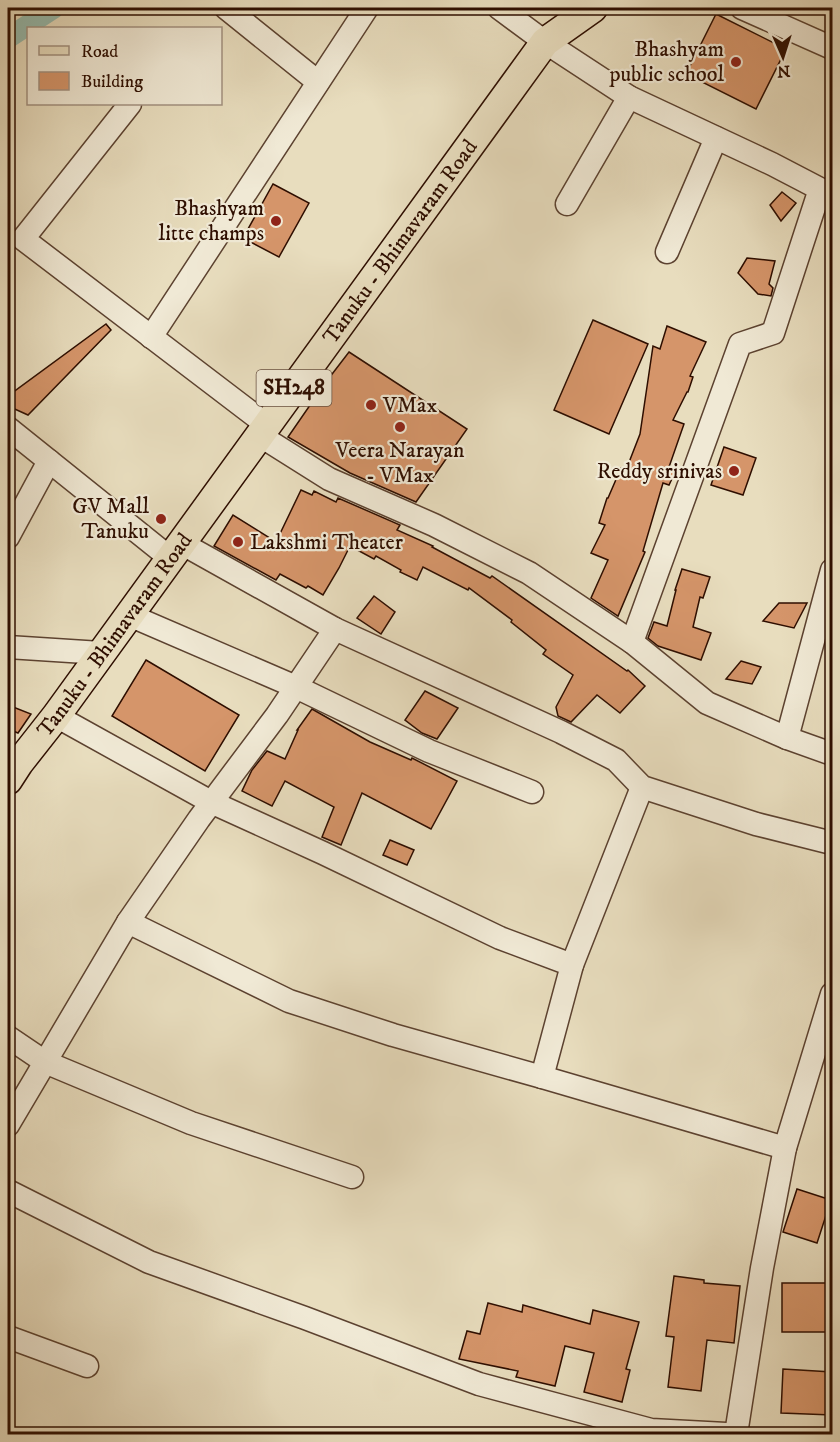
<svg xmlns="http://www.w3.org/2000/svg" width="840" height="1442" viewBox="0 0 840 1442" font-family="'IM FELL DW Pica',serif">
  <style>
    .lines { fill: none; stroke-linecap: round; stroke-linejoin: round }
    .canal { stroke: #97bcaf; stroke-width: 21 }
    .building { fill: #d5956a; stroke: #2e0e00; stroke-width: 1.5 }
    .minor-casing { stroke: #5c4230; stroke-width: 25 }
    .major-casing { stroke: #2e0e00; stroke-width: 31 }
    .minor { stroke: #f0e9d5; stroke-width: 22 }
    .major { stroke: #e8ddbe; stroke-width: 28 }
    .poi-dot { fill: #8f2418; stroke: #f0e9d5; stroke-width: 2 }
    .labels { text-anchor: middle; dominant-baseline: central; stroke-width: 4.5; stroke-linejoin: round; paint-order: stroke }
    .shield { fill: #f0e9d5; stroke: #685040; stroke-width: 1.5 }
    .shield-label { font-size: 21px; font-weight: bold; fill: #2e0e00 }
    .poi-label { font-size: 22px; fill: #2e0e00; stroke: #f0e9d5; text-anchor: end }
    .street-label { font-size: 22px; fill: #2e0e00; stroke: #f0e9d5 }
  </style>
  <rect width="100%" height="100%" fill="#e8ddbe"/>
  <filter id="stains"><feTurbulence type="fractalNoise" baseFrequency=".00333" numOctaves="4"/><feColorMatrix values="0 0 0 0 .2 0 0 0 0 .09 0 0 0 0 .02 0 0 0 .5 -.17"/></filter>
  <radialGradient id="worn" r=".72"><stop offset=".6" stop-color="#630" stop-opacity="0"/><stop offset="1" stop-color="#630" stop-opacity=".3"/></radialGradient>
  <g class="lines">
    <polyline class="canal" points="8,38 54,8"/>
  </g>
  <g class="building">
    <polygon points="716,14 786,49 756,109 686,74"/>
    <polygon points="273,184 309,203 279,257 243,238"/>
    <polygon points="782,192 796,203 781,221 770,205"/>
    <polygon points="747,258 775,261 769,284 773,288 771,296 758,294 738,273"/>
    <polygon points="593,320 648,344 609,434 554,410"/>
    <polygon points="106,324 111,330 28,415 8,406 8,396"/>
    <polygon points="667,326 706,342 690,376 693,377 688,392 687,392 673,420 684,424 669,467 676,470 669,485 663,483 643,551 645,552 618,616 591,598 608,560 591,553 605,525 599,523 607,498 608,498 621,468 626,470 640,434 653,346 660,349"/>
    <polygon points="349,352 467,429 416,502 350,473 288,437 326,382"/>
    <polygon points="724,447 756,458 743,495 711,485"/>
    <polygon points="301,490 312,495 314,491 336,502 338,498 400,525 397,530 433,546 432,547 490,578 492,576 627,671 628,670 645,686 620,713 597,695 571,722 558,716 556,707 573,675 543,654 546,650 511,622 512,620 469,588 468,590 423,567 417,580 400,572 401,570 376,556 374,559 350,546 339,568 323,595 308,586 306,588 280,574 276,580 214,546 233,515 276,542"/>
    <polygon points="682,569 710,577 703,598 700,597 693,627 711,633 701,660 658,646 648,638 654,622 667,626 676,590 675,590"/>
    <polygon points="374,596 395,612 381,634 357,618"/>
    <polygon points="779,603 807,603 794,628 763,621"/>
    <polygon points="146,660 239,715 205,771 112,716"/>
    <polygon points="741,661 761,667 752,684 726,679"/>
    <polygon points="425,691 458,708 437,739 422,733 405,720"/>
    <polygon points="8,705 31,714 18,733 8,729"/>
    <polygon points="312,709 370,742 411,760 412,758 457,781 431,829 362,793 341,845 322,837 334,807 285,781 272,806 242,791 252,770 267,751 285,759 298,730 297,730"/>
    <polygon points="390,840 414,850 407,865 383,855"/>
    <polygon points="797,1189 831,1200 817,1243 783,1232"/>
    <polygon points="674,1276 704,1280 704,1283 740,1286 734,1343 707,1340 701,1391 668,1387 674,1337 666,1336"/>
    <rect x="782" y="1283" width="48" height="49"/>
    <polygon points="488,1303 522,1312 523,1305 590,1324 593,1310 639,1322 626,1369 630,1370 622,1402 584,1392 594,1353 565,1346 555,1386 516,1377 518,1371 459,1359 467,1331 480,1334"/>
    <polygon points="783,1369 832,1372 832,1415 781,1413"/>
  </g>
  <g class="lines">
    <defs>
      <g id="minor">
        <polyline points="226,8 318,82"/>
        <polyline points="499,8 545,42 629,97 772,164 820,189 773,333 740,344 632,642"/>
        <polyline points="742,8 832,48"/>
        <polyline points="130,104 23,239 267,425"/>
        <polyline points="567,204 629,97"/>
        <polyline points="667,252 716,138"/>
        <polyline points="151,337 367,8"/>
        <polyline points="8,428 170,558"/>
        <polyline points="259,435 329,479 434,525 529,573 632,642 707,703 787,738 832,754"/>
        <polyline points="8,537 49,461"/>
        <polyline points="181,543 335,629 561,732 616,760 642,787 756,824 832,843"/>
        <polyline points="129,615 296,687 429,751 532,792"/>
        <polyline points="8,647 101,653"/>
        <polyline points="56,716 211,802 323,853 500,938 572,965"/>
        <polyline points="787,738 832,570"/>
        <polyline points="128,922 289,1001 393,1035 542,1077 785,1148"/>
        <polyline points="8,1037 45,1062 191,1123 352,1177"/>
        <polyline points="542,1077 572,965 642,787"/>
        <polyline points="8,1125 128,922 199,819 277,715 335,629"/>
        <polyline points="8,1191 149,1262 305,1318 479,1384 651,1430 726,1434"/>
        <polyline points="8,1337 87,1366"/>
        <polyline points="736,1434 762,1268 785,1148 832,994"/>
      </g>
      <g id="major">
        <path id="s1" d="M8,780L19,763L56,716L545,42L593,8"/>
      </g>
    </defs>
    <use href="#minor" class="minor-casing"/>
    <use href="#major" class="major-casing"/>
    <use href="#minor" class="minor"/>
    <use href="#major" class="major"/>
  </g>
  <g class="poi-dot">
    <circle cx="736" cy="62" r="6"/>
    <circle cx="276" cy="221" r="6"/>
    <circle cx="371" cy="405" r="6"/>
    <circle cx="400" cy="427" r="6"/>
    <circle cx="734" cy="471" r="6"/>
    <circle cx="161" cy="519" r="6"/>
    <circle cx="238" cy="542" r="6"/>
  </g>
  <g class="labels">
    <rect class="shield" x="256.5" y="370" width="75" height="36" rx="4.5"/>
    <g class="shield-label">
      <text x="294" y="388">SH248</text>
    </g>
    <g class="poi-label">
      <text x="724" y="49">Bhashyam<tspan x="724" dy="25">public school</tspan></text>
      <text x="264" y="208">Bhashyam<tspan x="264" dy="25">litte champs</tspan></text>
      <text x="383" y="405" text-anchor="start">VMax</text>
      <text x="400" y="450" text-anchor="middle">Veera Narayan<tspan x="400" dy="25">- VMax</tspan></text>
      <text x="722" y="471">Reddy srinivas</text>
      <text x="149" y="506">GV Mall<tspan x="149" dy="25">Tanuku</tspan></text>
      <text x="250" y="542" text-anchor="start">Lakshmi Theater</text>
    </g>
    <g class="street-label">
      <text stroke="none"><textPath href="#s1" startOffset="666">Tanuku - Bhimavaram Road</textPath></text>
      <text stroke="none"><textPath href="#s1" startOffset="180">Tanuku - Bhimavaram Road</textPath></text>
    </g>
  </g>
  <rect width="840" height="1442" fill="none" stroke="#e8ddbe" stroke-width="30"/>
  <rect x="9" y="9" width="822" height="1424" fill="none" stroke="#2e0e00" stroke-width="3"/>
  <rect x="15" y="15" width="810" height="1412" fill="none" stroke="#2e0e00" stroke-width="1.5"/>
  <rect x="27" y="27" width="195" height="78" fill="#f0e9d5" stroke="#a29180" stroke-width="1.5"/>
  <rect x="39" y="46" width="30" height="9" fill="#e8ddbe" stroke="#a29180" stroke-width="1.5"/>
  <text x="81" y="57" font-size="18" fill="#2e0e00">Road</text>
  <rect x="39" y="72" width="30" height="18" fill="#d5956a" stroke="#a29180" stroke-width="1.5"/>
  <text x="81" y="87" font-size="18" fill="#2e0e00">Building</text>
  <g transform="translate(783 57) rotate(177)" stroke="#f0e9d5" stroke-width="4.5" paint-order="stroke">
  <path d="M0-4.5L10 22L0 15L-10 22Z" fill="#2e0e00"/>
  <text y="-9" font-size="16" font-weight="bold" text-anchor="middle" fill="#2e0e00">N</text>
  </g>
  <rect width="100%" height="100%" filter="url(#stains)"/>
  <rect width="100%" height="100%" fill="url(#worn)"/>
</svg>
